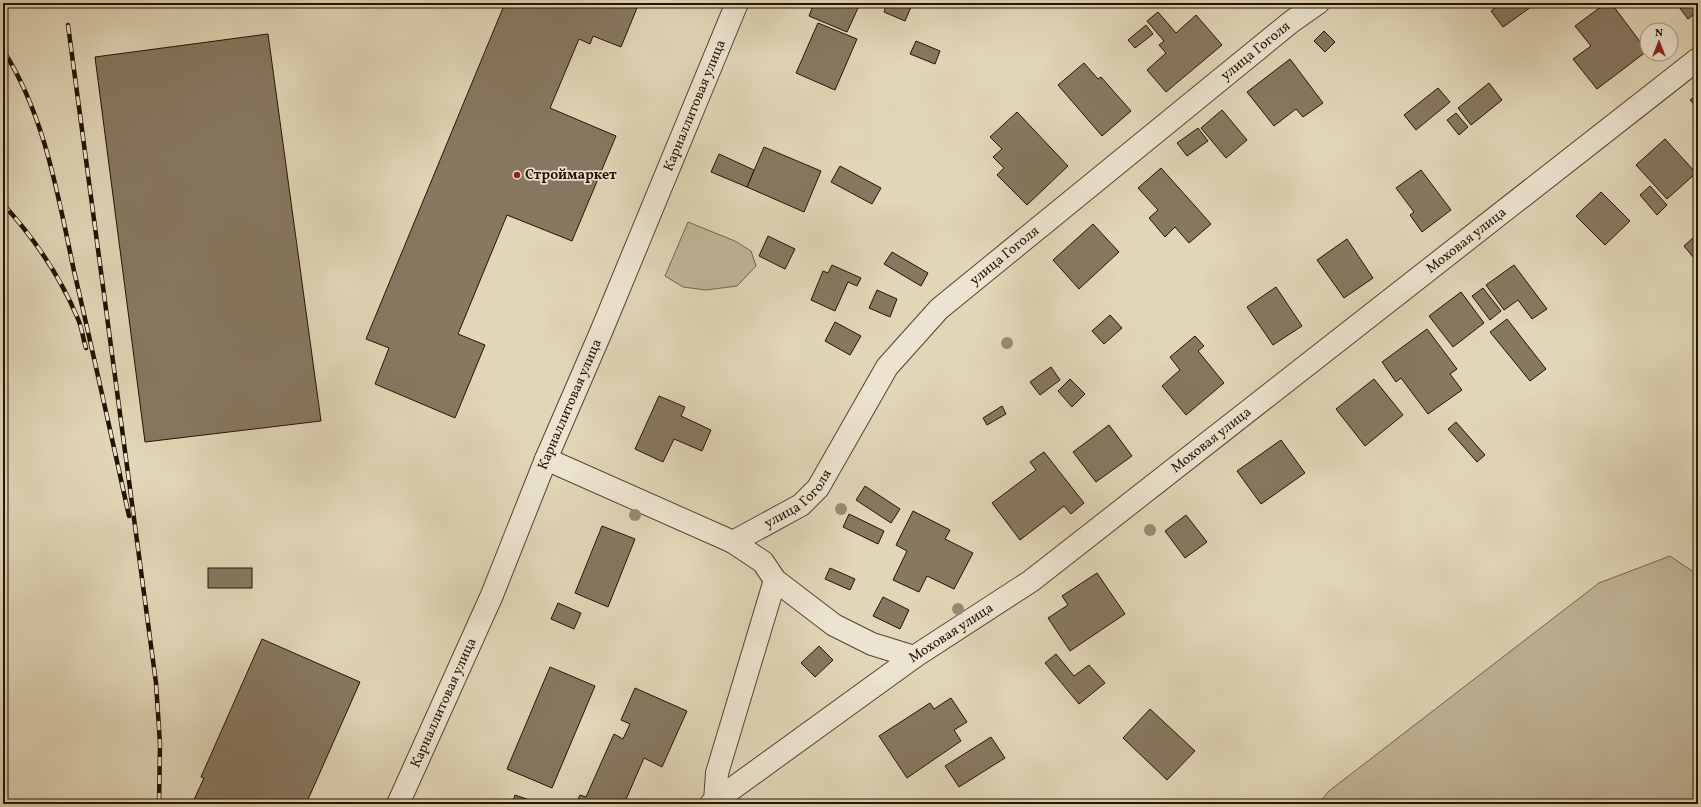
<svg xmlns="http://www.w3.org/2000/svg" width="1701" height="807" viewBox="0 0 1701 807" font-family="Vollkorn,serif">
  <style>
    .green { fill: #c1b598; stroke: #73644e }
    .building { fill: #877861; stroke: #251203 }
    .lines { fill: none; stroke-linecap: round; stroke-linejoin: round }
    .minor-casing { stroke: #544330; stroke-width: 24 }
    .tertiary-casing { stroke: #544330; stroke-width: 24 }
    .minor { stroke: #ece4d0; stroke-width: 22 }
    .tertiary { stroke: #ece4d0; stroke-width: 22 }
    .rail-casing { stroke: #251203; stroke-width: 4.5 }
    .rail { stroke: #ece4d0; stroke-width: 3; stroke-dasharray: 9; stroke-linecap: butt }
    .tree { fill: #988a71 }
    .poi-dot { fill: #8f2418; stroke: #ece4d0; stroke-width: 1.5 }
    .labels { text-anchor: middle; dominant-baseline: central; stroke-width: 3.5; stroke-linejoin: round; paint-order: stroke }
    .street-label { font-size: 14px; fill: #251203; stroke: #ece4d0 }
    .poi-label { font-size: 14px; font-weight: bold; fill: #251203; stroke: #ece4d0; text-anchor: start }
  </style>
  <rect width="100%" height="100%" fill="#e1d6b7"/>
  <filter id="stains"><feTurbulence type="fractalNoise" baseFrequency=".005" numOctaves="4"/><feColorMatrix values="0 0 0 0 .2 0 0 0 0 .09 0 0 0 0 .02 0 0 0 .5 -.17"/></filter>
  <radialGradient id="worn" r=".72"><stop offset=".6" stop-color="#630" stop-opacity="0"/><stop offset="1" stop-color="#630" stop-opacity=".3"/></radialGradient>
  <g class="green">
    <polygon points="688,222 735,241 751,251 756,266 737,286 706,290 683,287 665,276"/>
    <polygon points="1670,556 1698,575 1698,804 1318,804 1329,791 1599,583"/>
  </g>
  <g class="building">
    <polygon points="505,3 639,3 621,47 593,36 590,44 579,39 550,108 616,136 572,241 507,215 458,334 485,345 455,418 375,384 389,348 366,339"/>
    <polygon points="814,3 845,3 858,8 847,32 809,16"/>
    <polygon points="887,3 902,3 911,7 905,21 884,12"/>
    <polygon points="1273,3 1284,3 1277,8"/>
    <polygon points="1502,3 1528,3 1531,7 1503,27 1491,11"/>
    <polygon points="1606,3 1611,3 1647,51 1597,89 1573,59 1591,46 1575,26"/>
    <polygon points="1676,3 1698,3 1698,11 1688,19"/>
    <polygon points="1158,12 1176,33 1196,15 1222,45 1166,92 1147,70 1166,53 1159,45 1164,41 1147,21"/>
    <polygon points="818,23 857,39 835,90 796,73"/>
    <polygon points="1146,25 1153,34 1135,48 1128,40"/>
    <polygon points="1324,31 1335,42 1325,52 1314,41"/>
    <polygon points="268,34 321,421 145,442 95,57"/>
    <polygon points="916,41 940,51 935,64 910,54"/>
    <polygon points="1290,59 1323,103 1303,117 1296,109 1274,126 1247,92"/>
    <polygon points="1084,63 1098,79 1101,77 1131,111 1102,136 1058,85"/>
    <polygon points="1489,83 1502,100 1471,125 1458,108"/>
    <polygon points="1438,88 1450,102 1416,130 1404,115"/>
    <polygon points="1698,94 1698,109 1690,100"/>
    <polygon points="1222,110 1247,140 1226,158 1201,128"/>
    <polygon points="1017,112 1068,166 1027,205 997,175 1004,168 993,157 1002,149 990,137"/>
    <polygon points="1456,113 1468,127 1459,135 1447,120"/>
    <polygon points="1198,128 1208,141 1187,156 1177,143"/>
    <polygon points="1665,139 1696,173 1667,199 1636,165"/>
    <polygon points="764,147 821,171 804,212 747,187"/>
    <polygon points="719,154 754,170 747,187 711,172"/>
    <polygon points="840,166 881,188 872,204 831,182"/>
    <polygon points="1161,168 1211,224 1189,243 1175,227 1165,237 1149,218 1158,210 1138,188"/>
    <polygon points="1421,170 1451,210 1422,232 1410,215 1414,212 1396,188"/>
    <polygon points="1650,186 1667,205 1657,215 1640,195"/>
    <polygon points="1601,192 1630,221 1605,245 1576,216"/>
    <polygon points="1093,224 1119,252 1079,289 1053,260"/>
    <polygon points="768,236 795,249 785,269 759,256"/>
    <polygon points="1694,237 1698,241 1698,263 1684,246"/>
    <polygon points="1347,239 1373,278 1344,298 1317,260"/>
    <polygon points="892,252 928,273 921,286 884,264"/>
    <polygon points="832,265 861,278 857,286 848,282 835,311 811,300 823,271 828,273"/>
    <polygon points="1514,265 1547,309 1532,319 1518,300 1504,310 1486,285"/>
    <polygon points="1276,287 1302,326 1273,345 1247,307"/>
    <polygon points="1483,288 1501,311 1490,320 1472,296"/>
    <polygon points="877,290 897,299 890,317 869,308"/>
    <polygon points="1461,292 1484,323 1453,347 1429,316"/>
    <polygon points="1110,315 1122,328 1104,344 1092,331"/>
    <polygon points="1507,319 1546,369 1530,381 1490,332"/>
    <polygon points="835,322 861,336 850,355 825,341"/>
    <polygon points="1427,329 1457,369 1450,374 1462,390 1428,414 1401,378 1396,382 1382,362"/>
    <polygon points="1195,336 1204,346 1198,351 1224,383 1186,415 1162,386 1180,370 1170,357"/>
    <polygon points="1051,367 1060,380 1040,395 1030,382"/>
    <polygon points="1070,379 1085,394 1072,407 1058,391"/>
    <polygon points="1374,379 1403,415 1365,446 1336,409"/>
    <polygon points="659,396 685,407 681,416 711,430 702,451 674,439 663,462 635,449"/>
    <polygon points="1002,406 1006,414 987,425 983,418"/>
    <polygon points="1456,422 1485,455 1477,462 1448,429"/>
    <polygon points="1109,425 1132,456 1096,482 1073,452"/>
    <polygon points="1281,440 1305,473 1261,504 1237,471"/>
    <polygon points="1044,452 1084,503 1071,514 1064,506 1020,540 992,503 1036,470 1030,462"/>
    <polygon points="865,486 900,509 891,523 856,500"/>
    <polygon points="913,511 950,530 945,539 973,553 954,589 927,576 919,592 893,580 907,551 896,545"/>
    <polygon points="849,514 884,531 878,544 843,527"/>
    <polygon points="1186,515 1207,542 1185,558 1165,531"/>
    <polygon points="602,526 635,539 608,607 575,593"/>
    <rect x="208" y="568" width="44" height="20"/>
    <polygon points="830,568 855,579 850,590 825,579"/>
    <polygon points="1097,573 1125,614 1070,651 1048,618 1068,605 1062,596"/>
    <polygon points="883,597 909,610 900,629 873,616"/>
    <polygon points="558,603 581,613 574,629 551,619"/>
    <polygon points="262,639 360,682 306,804 192,804 204,778 201,777"/>
    <polygon points="819,646 833,660 815,677 801,663"/>
    <polygon points="1056,654 1074,676 1089,665 1105,683 1079,704 1045,663"/>
    <polygon points="550,667 595,686 552,788 507,769"/>
    <polygon points="635,688 687,711 662,767 644,758 624,804 576,804 580,795 586,797 614,734 623,739 630,724 621,720"/>
    <polygon points="951,698 967,722 954,730 961,741 907,778 879,736 930,703 934,709"/>
    <polygon points="1150,709 1195,751 1167,780 1123,738"/>
    <polygon points="991,737 1005,758 959,787 945,766"/>
    <polygon points="515,795 541,804 512,804"/>
  </g>
  <g class="lines">
    <defs>
      <g id="minor">
        <polyline points="546,459 733,542 763,562 775,580 834,625 872,644 914,657"/>
        <path id="s1" d="M733,542L801,505L818,488L887,367L939,309L1291,22L1318,3"/>
        <polyline points="715,801 717,773 775,580"/>
        <path id="s2" d="M711,804L914,657L1031,581L1698,59"/>
      </g>
      <g id="tertiary">
        <path id="s3" d="M398,804L492,595L546,459L601,332L737,3"/>
      </g>
    </defs>
    <use href="#minor" class="minor-casing"/>
    <use href="#tertiary" class="tertiary-casing"/>
    <use href="#minor" class="minor"/>
    <use href="#tertiary" class="tertiary"/>
    <defs>
      <g id="rail">
        <polyline points="68,25 156,683 160,744 159,804"/>
        <path d="M3,50C45,115 58,196 74,271C93,352 111,434 129,516"/>
        <path d="M3,204C34,238 60,276 78,319C82,328 83,339 86,348"/>
      </g>
    </defs>
    <use href="#rail" class="rail-casing"/>
    <use href="#rail" class="rail"/>
  </g>
  <g class="tree">
    <circle cx="1007" cy="343" r="6"/>
    <circle cx="841" cy="509" r="6"/>
    <circle cx="635" cy="515" r="6"/>
    <circle cx="1150" cy="530" r="6"/>
    <circle cx="958" cy="609" r="6"/>
  </g>
  <circle class="poi-dot" cx="517" cy="175" r="4"/>
  <g class="labels">
    <g class="street-label">
      <text stroke="none"><textPath href="#s1" startOffset="727">улица Гоголя</textPath></text>
      <text stroke="none"><textPath href="#s3" startOffset="759">Карналлитовая улица</textPath></text>
      <text stroke="none"><textPath href="#s2" startOffset="943">Моховая улица</textPath></text>
      <text stroke="none"><textPath href="#s1" startOffset="403">улица Гоголя</textPath></text>
      <text stroke="none"><textPath href="#s3" startOffset="435">Карналлитовая улица</textPath></text>
      <text stroke="none"><textPath href="#s2" startOffset="619">Моховая улица</textPath></text>
      <text stroke="none"><textPath href="#s1" startOffset="79">улица Гоголя</textPath></text>
      <text stroke="none"><textPath href="#s2" startOffset="295">Моховая улица</textPath></text>
      <text stroke="none"><textPath href="#s3" startOffset="111">Карналлитовая улица</textPath></text>
    </g>
    <g class="poi-label">
      <text x="525" y="175">Строймаркет</text>
    </g>
  </g>
  <rect width="1701" height="807" fill="none" stroke="#e1d6b7" stroke-width="16"/>
  <rect x="4" y="4" width="1693" height="799" fill="none" stroke="#251203" stroke-width="2"/>
  <rect x="8" y="8" width="1685" height="791" fill="none" stroke="#251203"/>
  <g transform="translate(1659 42)"><circle r="19" fill="#ece4d0" stroke="#9c907e"/>
  <path d="M0-3L7 15L0 10L-7 15Z" fill="#8f2418"/>
  <text y="-6" font-size="11" font-weight="bold" text-anchor="middle" fill="#251203">N</text>
  </g>
  <rect width="100%" height="100%" filter="url(#stains)"/>
  <rect width="100%" height="100%" fill="url(#worn)"/>
</svg>
